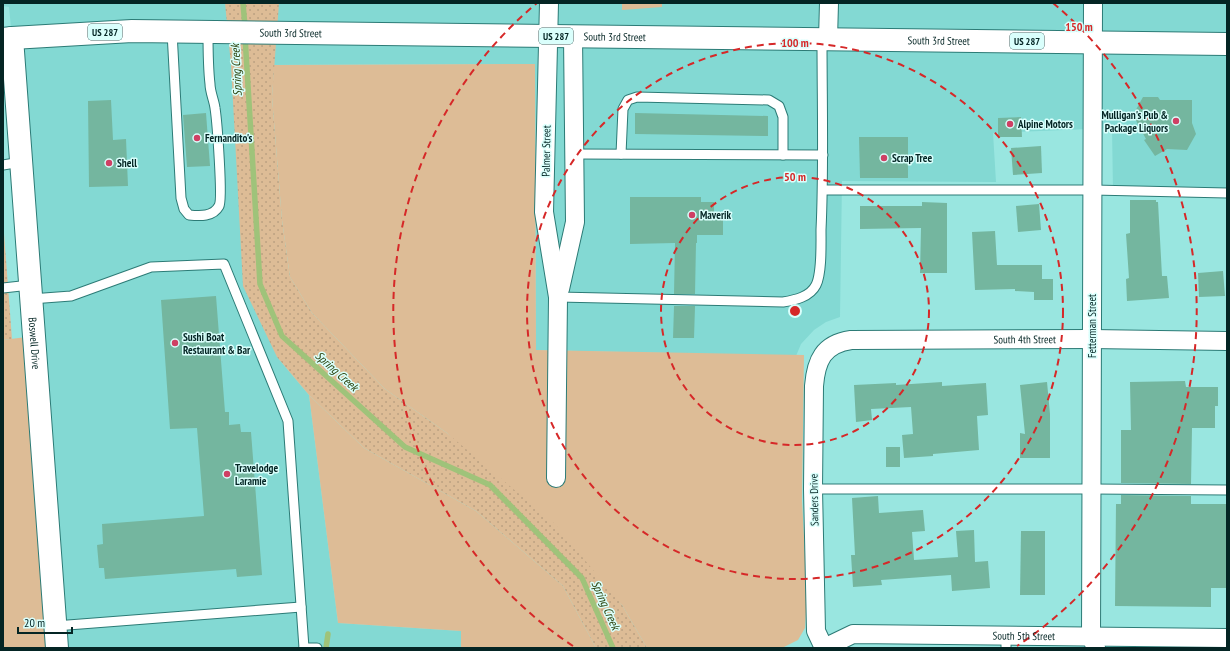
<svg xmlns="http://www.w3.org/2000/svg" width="1230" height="651" viewBox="0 0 1230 651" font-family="'PT Sans Narrow',sans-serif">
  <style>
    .built { fill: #83d9d3 }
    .grass { fill: #ddbc96 }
    .park { fill: url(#park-dots) }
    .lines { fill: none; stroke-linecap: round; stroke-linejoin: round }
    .stream { stroke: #9fc37a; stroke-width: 5.5 }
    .building { fill: #74b69f }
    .lane-casing { stroke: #2c7b76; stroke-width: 11 }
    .street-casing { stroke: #2c7b76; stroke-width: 20 }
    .secondary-casing { stroke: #2c7b76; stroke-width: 24 }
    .primary-casing { stroke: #2c7b76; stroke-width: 24 }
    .lane { stroke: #fff; stroke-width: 9 }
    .street { stroke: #fff; stroke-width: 18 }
    .secondary { stroke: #fff; stroke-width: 22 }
    .primary { stroke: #fff; stroke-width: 22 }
    .ring { fill: none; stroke: #d62828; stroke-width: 2; stroke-dasharray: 7 5 }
    .poi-dot { fill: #cf4064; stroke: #dafffc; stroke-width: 1.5 }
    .labels { text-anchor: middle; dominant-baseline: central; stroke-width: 3; stroke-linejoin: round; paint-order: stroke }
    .shield { fill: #dafffc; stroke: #446665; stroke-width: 1 }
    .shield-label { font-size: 10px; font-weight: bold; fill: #042524 }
    .street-label { font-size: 11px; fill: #042524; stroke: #dafffc }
    .poi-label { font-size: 11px; font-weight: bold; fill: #042524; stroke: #dafffc; text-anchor: start }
    .water-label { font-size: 12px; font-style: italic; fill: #2c430e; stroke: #dafffc }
    .centre { fill: #d62828; stroke: #dafffc; stroke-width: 2 }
    .ring-label { font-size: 12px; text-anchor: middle; font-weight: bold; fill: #d62828; stroke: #dafffc; stroke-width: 3; stroke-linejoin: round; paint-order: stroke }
  </style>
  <defs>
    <pattern id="park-dots" width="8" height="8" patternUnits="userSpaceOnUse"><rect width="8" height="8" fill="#ddbc96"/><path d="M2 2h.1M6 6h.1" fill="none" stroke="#bca181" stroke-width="1.8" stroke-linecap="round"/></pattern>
  </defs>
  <rect width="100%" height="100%" fill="#99e6e0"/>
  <polygon class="built" points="3,3 1227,3 1227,193 1113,191 1112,128 993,133 996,182 842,181 840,317 826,322 814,330 801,344 796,356 536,350 535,64 231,65 277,357 309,395 338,623 461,631 461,648 57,648 12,38 9,7 3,6"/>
  <g class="grass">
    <polygon points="622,3 662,3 662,7 622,10"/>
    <polygon points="535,64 536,350 804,355 802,500 807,594 805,628 798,640 782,648 647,648 622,605 447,433 385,389 312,313 290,277 282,220 272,97 274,65"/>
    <polygon points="34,336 57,648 3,648 3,340"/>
    <polygon points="309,395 364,448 476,511 563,586 596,648 461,648 461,631 338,623"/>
  </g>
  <g class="park">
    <polygon points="225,3 279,3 272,97 282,220 290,277 312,313 385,389 447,433 555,524 622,605 647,648 596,648 563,586 476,511 364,448 309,395 277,357 243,286 231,65"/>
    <polygon points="3,220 12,339 3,340"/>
  </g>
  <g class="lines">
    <g class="stream">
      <polyline points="243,3 245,27"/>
      <polyline points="245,36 260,284 282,336 405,447 490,485 582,578 613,648"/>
      <polyline points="326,648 328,634"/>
    </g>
  </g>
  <g class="building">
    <polygon points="1143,97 1158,97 1160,100 1192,100 1192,123 1196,134 1187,150 1167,149 1155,156 1144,140 1146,139 1133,115"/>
    <polygon points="111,100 113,140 126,139 128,186 89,187 88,101"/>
    <polygon points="206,113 210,166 187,167 183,115"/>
    <polygon points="635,113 768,116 768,136 635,134"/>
    <polygon points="1021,117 1022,137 998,137 998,118"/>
    <polygon points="859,137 908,137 908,178 860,178"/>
    <polygon points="1041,146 1042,173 1013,175 1011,148"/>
    <polygon points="630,197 701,197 701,202 714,202 714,214 723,214 723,235 697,235 697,243 696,243 695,294 674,294 675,243 630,244"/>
    <polygon points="1130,200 1156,200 1156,202 1158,202 1162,276 1167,276 1169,298 1127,301 1126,279 1129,278 1126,234 1130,233"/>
    <polygon points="922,202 947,203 947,273 920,273 921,228 860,229 860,206 922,206"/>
    <polygon points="1039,204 1041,230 1018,232 1016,206"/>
    <polygon points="995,231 997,265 1042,265 1042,279 1053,279 1053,300 1034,300 1034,292 1015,291 1015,289 975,290 972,232"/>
    <polygon points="1223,271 1225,296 1199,297 1198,273"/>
    <polygon points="216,296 225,412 229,412 229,425 240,424 241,432 251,432 262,575 237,577 236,569 105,579 104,568 99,568 97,545 103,544 102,524 204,516 197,428 170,429 161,300"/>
    <polygon points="674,306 695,306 694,338 673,338"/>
    <polygon points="1185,381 1186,387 1218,387 1218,406 1215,406 1215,428 1192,428 1191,484 1121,483 1121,430 1131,430 1130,382"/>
    <polygon points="942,382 942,386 986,383 988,415 977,416 979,450 933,454 933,456 904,458 902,435 913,434 911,407 871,409 872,420 856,422 854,385 896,383 896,385"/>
    <polygon points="1047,382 1050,414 1050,458 1020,458 1020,433 1025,434 1020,385"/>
    <rect x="886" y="447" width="14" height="20"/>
    <polygon points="1121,495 1191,496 1191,504 1227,504 1227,588 1211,588 1211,607 1115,606 1116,504 1121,504"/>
    <polygon points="878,496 879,513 923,510 925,531 912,532 914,560 958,557 956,531 974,530 975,562 988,561 990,588 952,591 951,575 881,580 882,585 853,587 851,555 855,555 852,498"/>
    <polygon points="1021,531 1045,531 1045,595 1020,595"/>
  </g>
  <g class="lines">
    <defs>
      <g id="lane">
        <path d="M172,32L181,198L184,209L189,215C200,216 213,217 219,206C223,199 217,121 215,108C214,100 210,92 210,84C208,67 208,49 208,32"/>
        <polyline points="574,154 823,155"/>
        <polyline points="621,154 623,109 628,100 637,97 769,100 779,106 783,117 783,155"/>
        <polyline points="3,165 21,162"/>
        <polyline points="823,190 1093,190 1227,193"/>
        <polyline points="3,288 30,285"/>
        <path d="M558,297L783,302C795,300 810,297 816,285C822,273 821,244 821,230C824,167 822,103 822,39"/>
        <polyline points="31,299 71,296 151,267 224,264 288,421 304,648"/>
        <polyline points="813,489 1092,489 1227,490"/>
        <polyline points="55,626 301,607"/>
        <polyline points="1006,636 1006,648"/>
        <polyline points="304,648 317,648"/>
      </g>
      <g id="street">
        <polyline points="549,3 544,212 558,297 556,478"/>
        <polyline points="1093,3 1091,637 1096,648"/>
        <polyline points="828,39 829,3"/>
        <polyline points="560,289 575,222 573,36"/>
        <path id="s1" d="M824,648L816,631L813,489L814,386C816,361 823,344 851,340L1092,339L1227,341"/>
        <path id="s2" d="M824,648L853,634L1227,638"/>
      </g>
      <g id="secondary">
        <path id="s3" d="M12,38L57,648"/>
      </g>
      <g id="primary">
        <path id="s4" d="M3,39L12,38L132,31L1227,44"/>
      </g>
    </defs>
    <use href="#lane" class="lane-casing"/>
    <use href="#street" class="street-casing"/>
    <use href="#secondary" class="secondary-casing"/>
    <use href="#primary" class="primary-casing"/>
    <use href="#lane" class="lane"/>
    <use href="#street" class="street"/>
    <use href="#secondary" class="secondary"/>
    <use href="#primary" class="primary"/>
  </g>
  <g class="ring">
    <circle cx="795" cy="311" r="134"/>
    <circle cx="795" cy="311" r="268"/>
    <path d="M573 646A402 402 0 0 1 537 3M1053 3A402 402 0 0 1 1017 646"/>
  </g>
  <g class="poi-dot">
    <circle cx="1176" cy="121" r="4"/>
    <circle cx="1010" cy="124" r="4"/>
    <circle cx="197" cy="138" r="4"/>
    <circle cx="884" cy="158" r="4"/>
    <circle cx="109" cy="163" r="4"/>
    <circle cx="692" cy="215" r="4"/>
    <circle cx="175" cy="343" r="4"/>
    <circle cx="227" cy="474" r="4"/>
  </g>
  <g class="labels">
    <g class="shield">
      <rect x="88" y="24" width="34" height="16" rx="3"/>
      <rect x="539" y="28" width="34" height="16" rx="3"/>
      <rect x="1010" y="33" width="34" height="16" rx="3"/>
    </g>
    <g class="shield-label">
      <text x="105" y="32">US 287</text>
      <text x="556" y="36">US 287</text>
      <text x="1027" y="41">US 287</text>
    </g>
    <g class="street-label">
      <text stroke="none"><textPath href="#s4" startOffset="288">South 3rd Street</textPath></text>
      <text stroke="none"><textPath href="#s4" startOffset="612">South 3rd Street</textPath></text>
      <text stroke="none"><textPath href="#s4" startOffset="936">South 3rd Street</textPath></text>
      <text transform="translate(546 151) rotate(-89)">Palmer Street</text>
      <text transform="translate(1092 326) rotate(-90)">Fetterman Street</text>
      <text stroke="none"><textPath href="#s1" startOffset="503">South 4th Street</textPath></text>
      <text stroke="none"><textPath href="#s3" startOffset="306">Boswell Drive</textPath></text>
      <text transform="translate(814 500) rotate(-91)">Sanders Drive</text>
      <text stroke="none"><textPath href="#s2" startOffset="203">South 5th Street</textPath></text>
    </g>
    <g class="poi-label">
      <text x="1168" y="115" text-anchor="end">Mulligan's Pub &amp;<tspan x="1168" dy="13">Package Liquors</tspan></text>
      <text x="1018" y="124">Alpine Motors</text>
      <text x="205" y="138">Fernandito's</text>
      <text x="892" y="158">Scrap Tree</text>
      <text x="117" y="163">Shell</text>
      <text x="700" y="215">Maverik</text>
      <text x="183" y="337">Sushi Boat<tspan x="183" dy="13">Restaurant &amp; Bar</tspan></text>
      <text x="235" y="468">Travelodge<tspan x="235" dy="13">Laramie</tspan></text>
    </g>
    <g class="water-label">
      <text transform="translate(236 70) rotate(-93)">Spring Creek</text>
      <text transform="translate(337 371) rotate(42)">Spring Creek</text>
      <text transform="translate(606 605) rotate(66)">Spring Creek</text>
    </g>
  </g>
  <circle cx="795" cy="311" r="6" class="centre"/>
  <g class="ring-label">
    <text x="1079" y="31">150 m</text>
    <text x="795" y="47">100 m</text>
    <text x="795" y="181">50 m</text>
  </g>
  <rect width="1230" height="651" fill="none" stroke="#042524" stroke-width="8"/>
  <path d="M18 627v6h54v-6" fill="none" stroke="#042524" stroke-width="2"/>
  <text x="24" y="627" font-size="12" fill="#042524" stroke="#dafffc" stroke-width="3" paint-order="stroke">20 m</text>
</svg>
